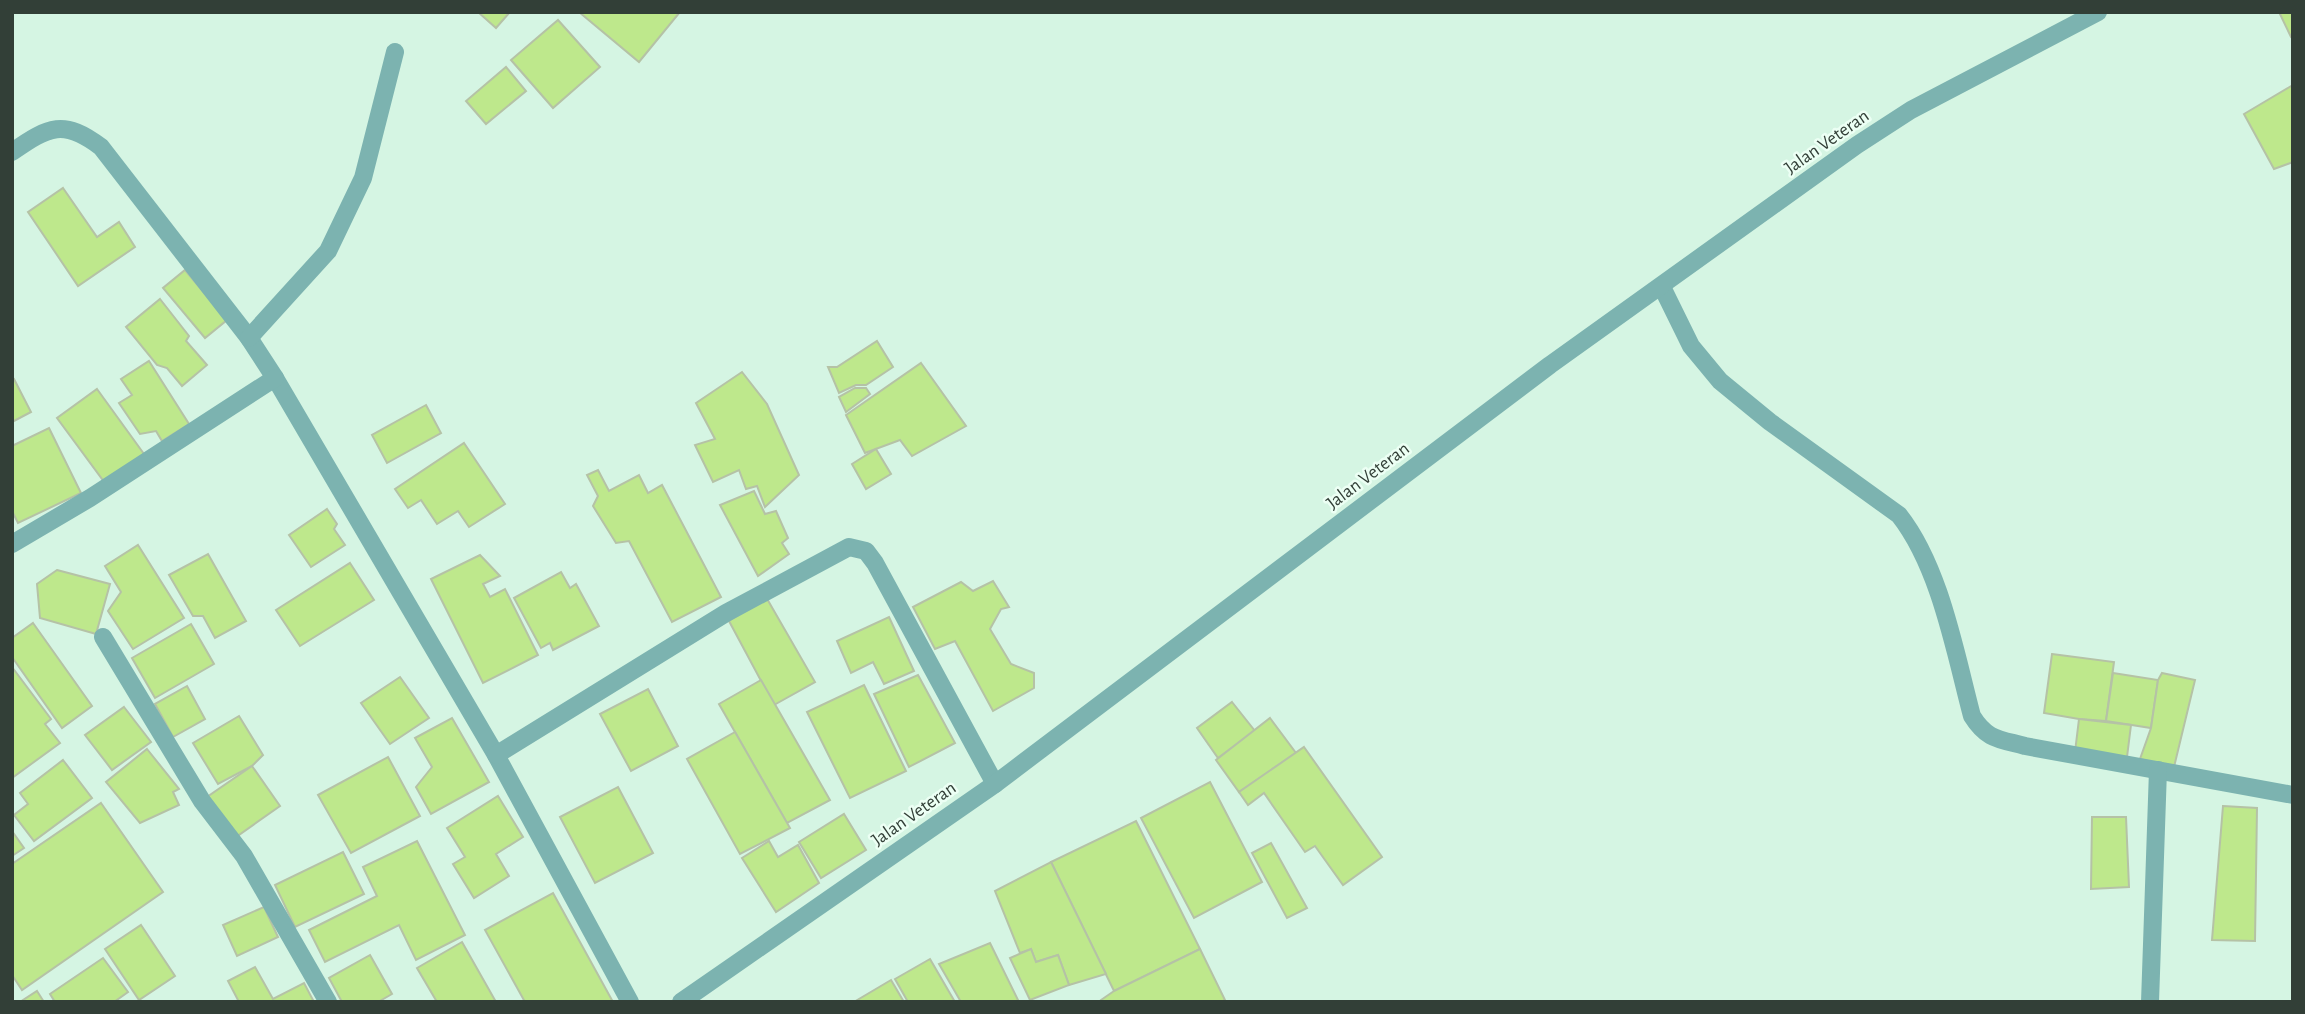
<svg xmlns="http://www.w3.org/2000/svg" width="2305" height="1014" viewBox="0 0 2305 1014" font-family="'Alegreya Sans',sans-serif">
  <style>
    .building { fill: #bee88c; stroke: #b5c2a6; stroke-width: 2 }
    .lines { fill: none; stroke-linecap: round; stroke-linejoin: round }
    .minor { stroke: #7cb3b0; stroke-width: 18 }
    .labels { text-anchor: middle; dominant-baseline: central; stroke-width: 5; stroke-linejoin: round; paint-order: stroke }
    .street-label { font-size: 19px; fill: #323f37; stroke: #ecfff4 }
  </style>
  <rect width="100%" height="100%" fill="#d5f5e3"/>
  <g class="building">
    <polygon points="478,12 510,12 496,28"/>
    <polygon points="579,12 680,12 639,62"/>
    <polygon points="2279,12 2293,12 2293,36 2291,37"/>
    <polygon points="558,20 600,67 553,108 511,60"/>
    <polygon points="506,67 526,91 486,124 466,101"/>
    <polygon points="2293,85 2293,162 2274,169 2244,114"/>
    <polygon points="63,188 97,237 119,222 135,247 78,286 28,212"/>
    <polygon points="185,270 227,320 205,338 163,288"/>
    <polygon points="160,299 189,336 186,341 207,365 182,386 167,368 157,365 126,327"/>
    <polygon points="877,341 893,367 866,385 856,385 839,393 828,367 837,367"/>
    <polygon points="149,361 189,424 162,441 156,431 140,434 119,403 132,395 121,379"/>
    <polygon points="921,363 966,426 912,456 900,440 865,453 846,415"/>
    <polygon points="742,372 767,404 799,475 765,507 757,486 746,489 739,470 713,482 695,445 715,439 696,403"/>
    <polygon points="14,379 31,412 12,422 12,380"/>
    <polygon points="855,388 866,388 870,394 846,412 839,397"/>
    <polygon points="97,389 144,454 105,483 57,418"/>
    <polygon points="426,405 441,433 387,463 372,435"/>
    <polygon points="49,428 81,493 18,523 12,511 12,446"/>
    <polygon points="464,443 505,504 469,527 458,511 437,524 421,500 408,508 395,489"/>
    <polygon points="876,449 891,474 866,489 852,464"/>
    <polygon points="598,470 609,491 639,475 648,493 662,485 721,597 672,622 629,541 616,543 593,506 598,496 587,475"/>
    <polygon points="754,491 765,514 776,511 788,538 782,543 789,554 758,576 720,505"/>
    <polygon points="327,509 337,524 334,529 345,545 311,567 289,535"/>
    <polygon points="138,545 184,618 133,649 108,611 121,592 105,566"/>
    <polygon points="208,554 246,621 215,638 203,616 193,616 169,575"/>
    <polygon points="480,555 500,576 483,584 490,597 505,589 538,655 483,683 431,579"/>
    <polygon points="350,563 374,600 300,646 276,610"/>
    <polygon points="57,570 110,584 96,634 40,618 37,584"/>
    <polygon points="561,572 570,588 576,584 599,626 553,650 550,643 541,648 514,598"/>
    <polygon points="993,581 1009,607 1001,609 990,629 1011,664 1034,673 1034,688 993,711 955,641 935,649 913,607 961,582 973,591"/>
    <polygon points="766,597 815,682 774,705 729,621"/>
    <polygon points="889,617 914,671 884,684 873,662 851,673 837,641"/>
    <polygon points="33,623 92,706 62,728 12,657 12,638"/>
    <polygon points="191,624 214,664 155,698 132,658"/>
    <polygon points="2052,654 2114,662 2106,721 2079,719 2044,713"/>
    <polygon points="12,667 51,719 45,724 60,743 12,778"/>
    <polygon points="2113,673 2158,680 2151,728 2106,721"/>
    <polygon points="2162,673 2195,680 2174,767 2140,759 2151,728 2158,680"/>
    <polygon points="918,675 955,743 909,767 874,694"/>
    <polygon points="400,677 429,718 390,744 361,703"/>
    <polygon points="761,680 830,800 787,823 719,704"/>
    <polygon points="864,685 906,771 850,798 807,712"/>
    <polygon points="187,686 205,719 173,737 155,704"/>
    <polygon points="648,689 678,746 631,771 600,714"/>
    <polygon points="1232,702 1255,731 1218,758 1197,728"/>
    <polygon points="124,707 151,742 112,770 85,735"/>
    <polygon points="239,716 263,755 252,766 218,784 193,743"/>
    <polygon points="452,718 489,782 431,814 416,787 432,767 415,738"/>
    <polygon points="1270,718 1296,753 1239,792 1216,760"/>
    <polygon points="2079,719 2131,725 2127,757 2075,752"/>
    <polygon points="735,732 790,828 740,854 687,759"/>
    <polygon points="1304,747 1382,857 1343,885 1315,846 1305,852 1264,793 1248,805 1239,792"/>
    <polygon points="147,749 179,789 173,792 179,805 140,823 106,782"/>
    <polygon points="388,757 420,816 351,853 318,795"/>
    <polygon points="63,760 92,798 34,841 14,815 28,804 20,793"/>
    <polygon points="252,766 280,806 236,837 207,797"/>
    <polygon points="1210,782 1262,882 1194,918 1141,818"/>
    <polygon points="618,787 653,853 595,883 560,817"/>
    <polygon points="498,796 523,837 496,854 509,876 474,898 453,864 465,857 447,828"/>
    <polygon points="101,803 163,892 22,990 12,975 12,864"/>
    <polygon points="2223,806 2257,808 2255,941 2212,940"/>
    <polygon points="844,814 866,850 821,878 799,842"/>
    <polygon points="2092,817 2126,817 2129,887 2091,889"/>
    <polygon points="1136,821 1200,949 1114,991 1051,862"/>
    <polygon points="12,831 24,848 12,856"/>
    <polygon points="417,841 465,935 416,960 399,925 325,962 309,930 377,896 363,867"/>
    <polygon points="769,841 778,857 798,845 819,883 776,912 742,858"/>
    <polygon points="1271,843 1307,908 1287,918 1252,853"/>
    <polygon points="343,852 364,894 295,927 275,885"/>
    <polygon points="1051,862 1106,974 1069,985 1058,955 1036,962 1031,949 1020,953 995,891"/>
    <polygon points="553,893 613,1002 525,1002 485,930"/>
    <polygon points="264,907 278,937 237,956 223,925"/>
    <polygon points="141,925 175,976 139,1000 105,949"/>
    <polygon points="462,942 496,1002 437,1002 417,968"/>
    <polygon points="990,943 1019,1002 961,1002 939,964"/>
    <polygon points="1031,949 1036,962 1058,955 1069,985 1030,1000 1010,958"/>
    <polygon points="1200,949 1225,1000 1221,1002 1102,1002 1101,1000 1114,991"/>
    <polygon points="370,955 392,994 378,1002 342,1002 329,978"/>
    <polygon points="103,958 128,992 114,1002 55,1002 50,994"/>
    <polygon points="930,959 955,1002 908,1002 895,979"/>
    <polygon points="255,967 273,999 304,983 314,1002 239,1002 228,981"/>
    <polygon points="891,980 904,1002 854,1002"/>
    <polygon points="37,991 44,1002 20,1002"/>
  </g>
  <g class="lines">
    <g class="minor">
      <path d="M12,152C49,126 64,119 101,147L249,338L275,378L496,755L630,1002"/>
      <path d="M1662,287L1691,346L1720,381L1770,422L1899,515C1940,567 1955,652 1972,716C1987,740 1999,739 2025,746L2293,795"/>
      <polyline points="249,338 328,251 363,178 395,52"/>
      <polyline points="12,544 90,498 275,378"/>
      <polyline points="103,637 202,801 244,856 328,1002"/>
      <polyline points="496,755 726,613 849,547 866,551 875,563 995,784"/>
      <polyline points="681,1002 995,784 1550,365 1857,145 1911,110 2098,12"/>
      <polyline points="2150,1002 2158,770"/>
    </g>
  </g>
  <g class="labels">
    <g class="street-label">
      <text transform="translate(1827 142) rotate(-35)">Jalan Veteran</text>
      <text transform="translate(1368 476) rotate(-37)">Jalan Veteran</text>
      <text transform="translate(914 814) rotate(-35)">Jalan Veteran</text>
    </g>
  </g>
  <rect width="2305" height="1014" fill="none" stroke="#323f37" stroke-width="28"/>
</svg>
